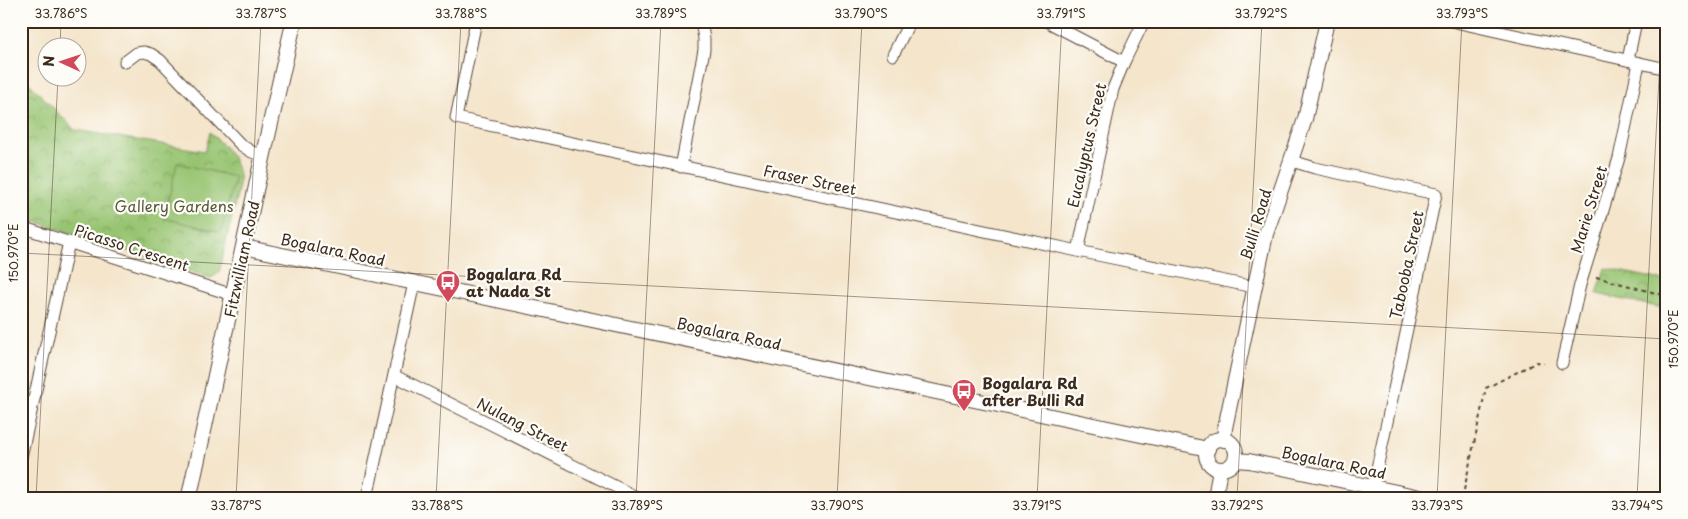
<svg xmlns="http://www.w3.org/2000/svg" width="1688" height="519" viewBox="0 0 1688 519" font-family="'Playpen Sans',sans-serif">
  <style>
    .park { fill: url(#park-crowns); stroke: #697748 }
    .pitch { fill: #97c471; stroke: #697748 }
    .lines { fill: none; stroke-linecap: round; stroke-linejoin: round }
    .minor-casing { stroke: #574638; stroke-width: 13 }
    .tertiary-casing { stroke: #574638; stroke-width: 16 }
    .secondary-casing { stroke: #574638; stroke-width: 17 }
    .path { stroke: #574638; stroke-width: 2; stroke-dasharray: 4 4; stroke-linecap: butt }
    .minor { stroke: #fff; stroke-width: 11 }
    .tertiary { stroke: #fff; stroke-width: 14 }
    .secondary { stroke: #fff; stroke-width: 15 }
    .ticks { fill: none; stroke: #3b2a1e; stroke-width: 1; stroke-opacity: 0.45 }
    .labels { text-anchor: middle; dominant-baseline: central; stroke-width: 4.5; stroke-linejoin: round; paint-order: stroke }
    .street-label { font-size: 15px; fill: #3b2a1e; stroke: #fdfcf7 }
    .park-label { font-size: 15px; fill: #575837; stroke: #fdfcf7 }
    .poi-label { font-size: 15px; font-weight: bold; fill: #3b2a1e; stroke: #fdfcf7; text-anchor: start }
    .neatline { fill: none; stroke: #3b2a1e; stroke-width: 2 }
    .ticks-label { font-size: 12px; text-anchor: middle; fill: #3b2a1e }
  </style>
  <defs>
    <pattern id="park-crowns" width="20" height="18" patternUnits="userSpaceOnUse" patternTransform="scale(1.25)"><rect width="20" height="18" fill="#97c471"/><path d="M2 6a3 3 0 1 1 6 0M12 15a3 3 0 1 1 6 0" fill="none" stroke="#7c9f5c"/></pattern>
  </defs>
  <rect width="100%" height="100%" fill="#fdfcf7"/>
  <filter id="ink" filterUnits="userSpaceOnUse"><feTurbulence type="fractalNoise" baseFrequency=".02" numOctaves="2"/><feDisplacementMap in="SourceGraphic" scale="10" xChannelSelector="R" yChannelSelector="G"/><feConvolveMatrix kernelMatrix="1 2 1 2 8 2 1 2 1" color-interpolation-filters="sRGB"/></filter>
  <filter id="wash" filterUnits="userSpaceOnUse"><feTurbulence type="fractalNoise" baseFrequency=".0096" numOctaves="4" result="noise"/><feDisplacementMap in="SourceGraphic" scale="20" xChannelSelector="R" yChannelSelector="G"/><feGaussianBlur stdDeviation="1.12" result="paint"/><feColorMatrix in="noise" values="0 0 0 0 0 0 0 0 0 0 0 0 0 0 0 0 0 1.4 0 .05"/><feComposite in="paint" operator="in"/></filter>
  <g filter="url(#wash)">
    <rect width="100%" height="100%" fill="#f4e5cb"/>
    <g class="park">
      <path d="M21,75L75,130L205,151L210,132C227,150 241,159 239,186L219,273L211,278L21,217Z"/>
      <polygon points="1605,268 1667,281 1667,309 1597,294"/>
    </g>
    <polygon class="pitch" points="177,163 235,177 221,232 164,218"/>
  </g>
  <g filter="url(#ink)">
    <g class="lines">
      <defs>
        <g id="minor">
          <polyline points="476,21 456,118 1078,251 1254,287"/>
          <polyline points="1046,21 1124,62"/>
          <polyline points="1451,21 1667,69"/>
          <polyline points="893,55 910,21"/>
          <polyline points="1628,60 1636,21"/>
          <polyline points="125,62 137,53 144,52 151,54 160,60 241,145 252,152 263,156"/>
          <polyline points="1292,161 1315,168 1436,194 1373,487"/>
          <polyline points="681,167 704,50 704,39 701,21"/>
          <polyline points="21,227 233,295"/>
          <polyline points="1078,251 1113,89 1124,62 1144,21"/>
          <polyline points="1562,363 1580,285 1619,158 1639,63"/>
          <polyline points="395,376 638,498"/>
          <polyline points="21,457 69,242"/>
          <polyline points="367,498 414,283"/>
        </g>
        <g id="tertiary">
          <polyline points="244,247 1208,449"/>
          <circle cx="1221" cy="454" r="15"/>
          <polyline points="1224,440 1225,428 1266,234 1305,119 1327,21"/>
          <polyline points="1235,460 1249,461 1425,498"/>
          <polyline points="1215,498 1220,469"/>
        </g>
        <polyline id="secondary" points="189,498 263,156 294,21"/>
      </defs>
      <use href="#minor" class="minor-casing"/>
      <use href="#tertiary" class="tertiary-casing"/>
      <use href="#secondary" class="secondary-casing"/>
      <g class="path">
        <polyline points="1596,277 1667,296"/>
        <polyline points="1464,490 1486,388 1537,362 1544,363"/>
      </g>
      <use href="#minor" class="minor"/>
      <use href="#tertiary" class="tertiary"/>
      <use href="#secondary" class="secondary"/>
    </g>
  </g>
  <path class="ticks" d="M60,48L61,21M21,253L1667,339M36,498L58,78M236,498L261,21M436,498L461,21M636,498L661,21M837,498L862,21M1037,498L1062,21M1237,498L1262,21M1437,498L1462,21M1637,498L1662,21"/>
  <defs>
    <symbol id="bus-pin" viewBox="-11 -11 22 30"><path d="M0 17L-7.5 6A9.5 9.5 0 1 1 7.5 6Z" fill="#d1495b" stroke="#fdfcf7"/><path d="M-5-6H5V4H4V6H2V4H-2V6H-4V4H-5ZM-3.5-4V0h7V-4ZM-3.5 1.2v1.5H-2V1.2ZM2 1.2v1.5H3.5V1.2Z" fill="#fff"/></symbol>
  </defs>
  <g fill-rule="evenodd">
    <use href="#bus-pin" x="434" y="268" width="28" height="38"/>
    <use href="#bus-pin" x="950" y="377" width="28" height="38"/>
  </g>
  <g class="labels">
    <g class="street-label">
      <text transform="translate(1086 145) rotate(-77)">Eucalyptus Street</text>
      <text transform="translate(810 179) rotate(12)">Fraser Street</text>
      <text transform="translate(1588 209) rotate(-73)">Marie Street</text>
      <text transform="translate(1255 224) rotate(-73)">Bulli Road</text>
      <text transform="translate(132 247) rotate(18)">Picasso Crescent</text>
      <text transform="translate(333 249) rotate(12)">Bogalara Road</text>
      <text transform="translate(241 259) rotate(-78)">Fitzwilliam Road</text>
      <text transform="translate(1406 265) rotate(-78)">Tabooba Street</text>
      <text transform="translate(729 333) rotate(12)">Bogalara Road</text>
      <text transform="translate(523 424) rotate(27)">Nulang Street</text>
      <text transform="translate(1334 462) rotate(12)">Bogalara Road</text>
    </g>
    <g class="park-label">
      <text x="174" y="205">Gallery Gardens</text>
    </g>
    <g class="poi-label">
      <text x="466" y="273">Bogalara Rd<tspan x="466" dy="17">at Nada St</tspan></text>
      <text x="982" y="382">Bogalara Rd<tspan x="982" dy="17">after Bulli Rd</tspan></text>
    </g>
  </g>
  <rect width="1688" height="519" fill="none" stroke="#fdfcf7" stroke-width="55"/>
  <g transform="translate(62 62) rotate(273)"><circle r="24" fill="#fdfcf7" stroke="#afa8a0"/>
  <path d="M0-4L9 19L0 12L-9 19Z" fill="#d1495b"/>
  <text y="-8" font-size="14" font-weight="bold" text-anchor="middle" fill="#3b2a1e">N</text>
  </g>
  <rect x="28" y="28" width="1632" height="464" class="neatline"/>
  <g class="ticks-label">
    <text x="61" y="18">33.786°S</text>
    <text x="261" y="18">33.787°S</text>
    <text x="461" y="18">33.788°S</text>
    <text x="661" y="18">33.789°S</text>
    <text x="861" y="18">33.790°S</text>
    <text x="1061" y="18">33.791°S</text>
    <text x="1261" y="18">33.792°S</text>
    <text x="1462" y="18">33.793°S</text>
    <text transform="translate(14 253) rotate(-90)" y="4">150.970°E</text>
    <text transform="translate(1674 339) rotate(-90)" y="4">150.970°E</text>
    <text x="236" y="510">33.787°S</text>
    <text x="437" y="510">33.788°S</text>
    <text x="637" y="510">33.789°S</text>
    <text x="837" y="510">33.790°S</text>
    <text x="1037" y="510">33.791°S</text>
    <text x="1237" y="510">33.792°S</text>
    <text x="1437" y="510">33.793°S</text>
    <text x="1637" y="510">33.794°S</text>
  </g>
</svg>
